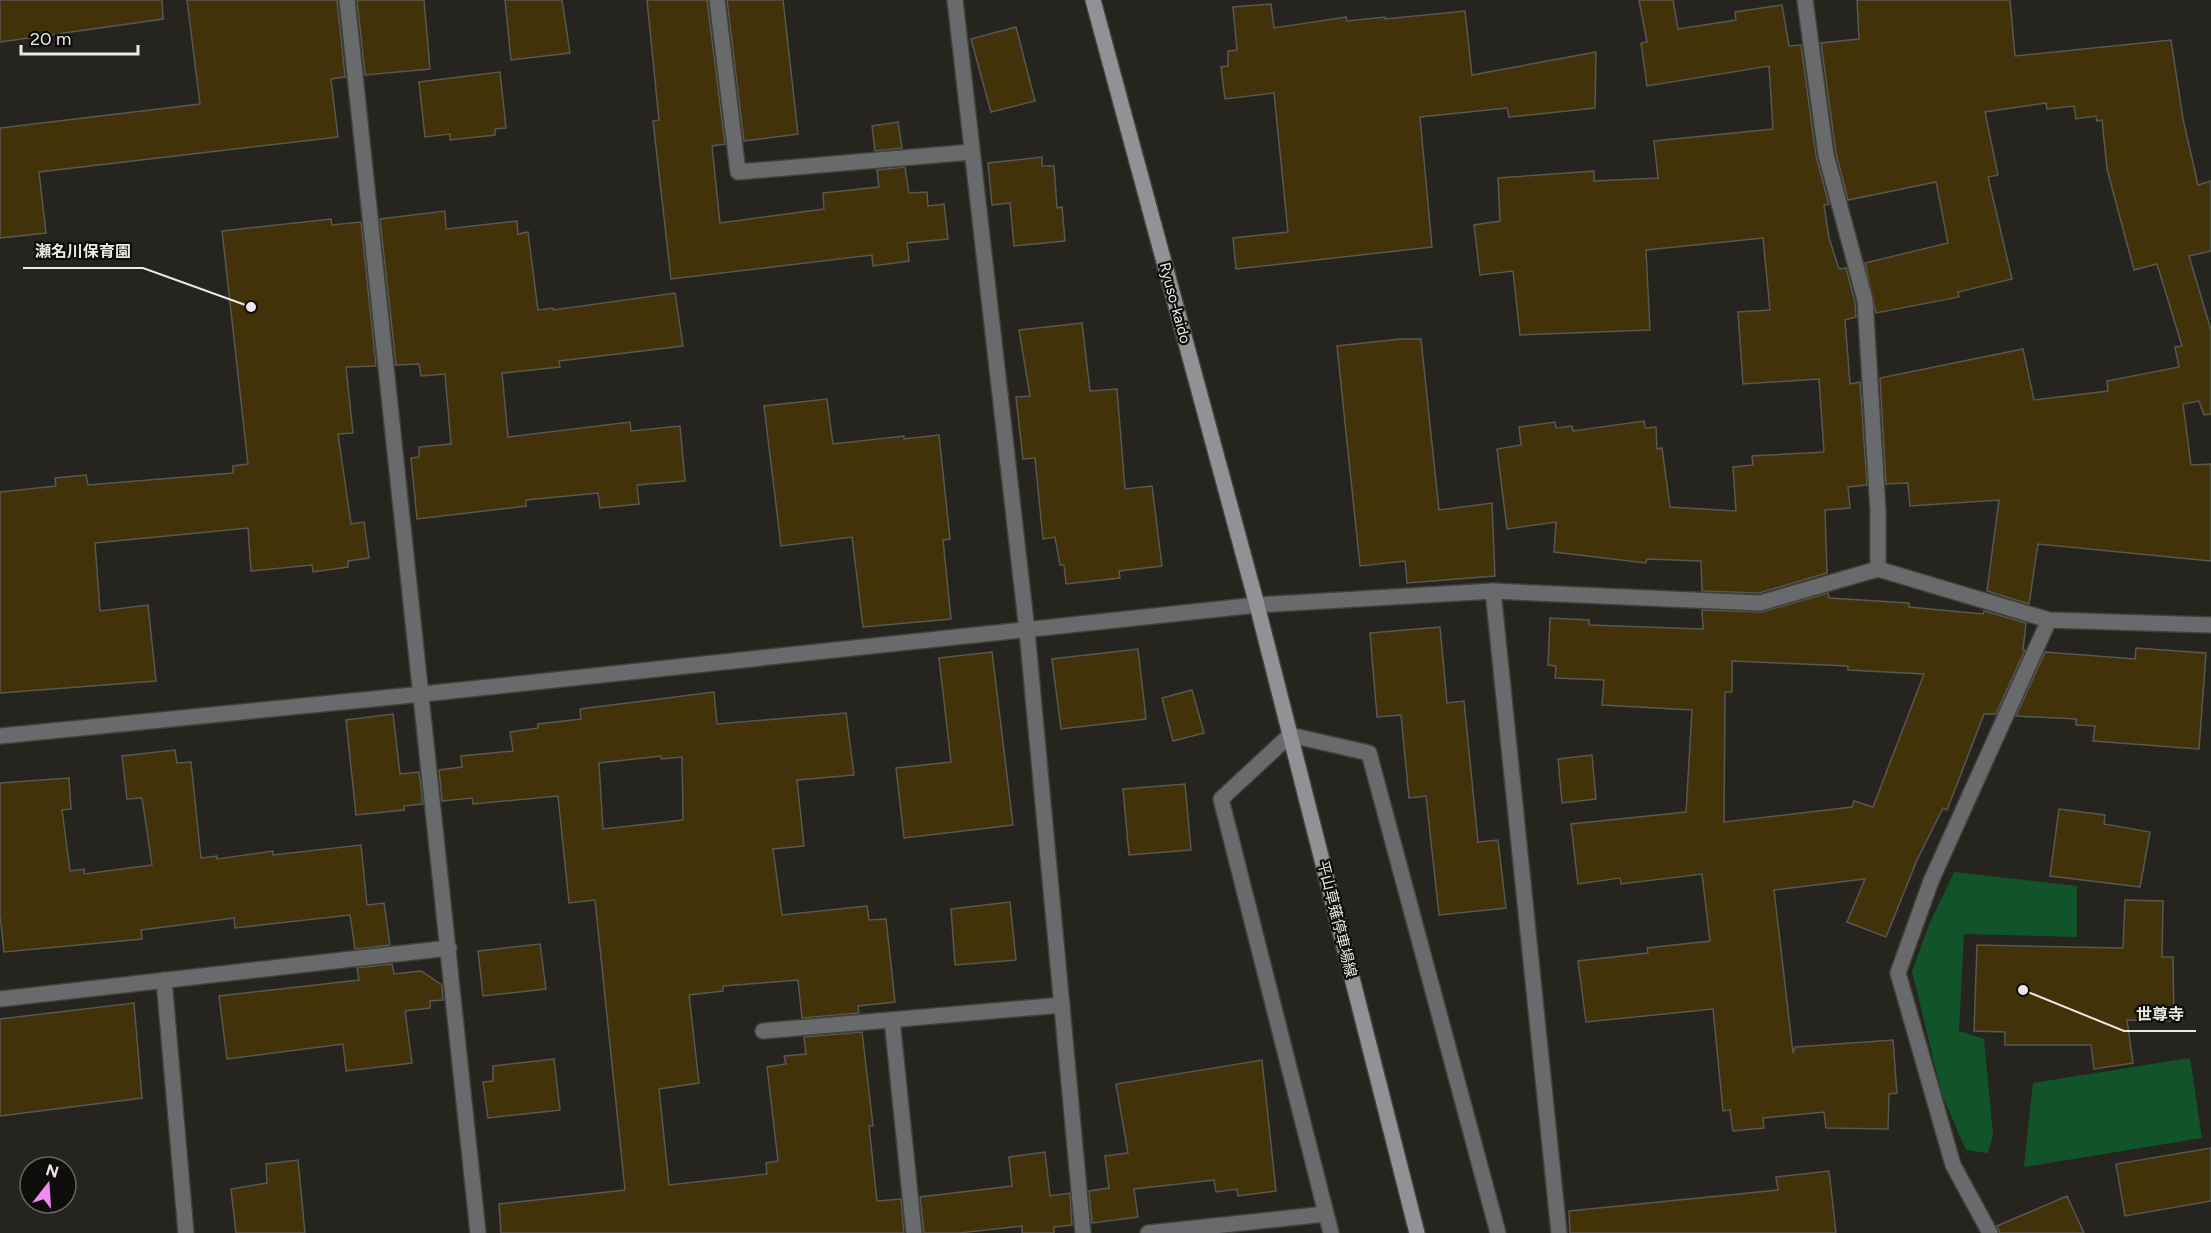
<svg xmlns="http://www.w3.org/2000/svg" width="2211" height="1233" viewBox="0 0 2211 1233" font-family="Figtree,'Noto Sans JP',sans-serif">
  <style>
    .green { fill: #125429 }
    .building { fill: #423209; stroke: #595752; stroke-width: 1.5; fill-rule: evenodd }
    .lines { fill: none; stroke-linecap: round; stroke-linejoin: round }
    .street-casing { stroke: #42403b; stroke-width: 18 }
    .secondary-casing { stroke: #42403b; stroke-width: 18 }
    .street { stroke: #696a6c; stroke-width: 15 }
    .secondary { stroke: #909296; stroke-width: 15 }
    .labels { text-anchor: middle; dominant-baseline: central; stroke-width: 4.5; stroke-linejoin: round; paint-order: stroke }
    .street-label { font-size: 15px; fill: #ebe9e6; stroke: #0e0d0b }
    .leader { fill: none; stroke: #ebe9e6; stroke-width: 2 }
    .callout-dot { fill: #ebe9e6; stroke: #0e0d0b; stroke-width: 2 }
    .callout-label { font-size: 16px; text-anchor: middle; font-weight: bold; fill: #ebe9e6; stroke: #0e0d0b; stroke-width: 4.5; stroke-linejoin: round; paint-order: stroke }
  </style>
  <rect width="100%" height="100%" fill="#26241f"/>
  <g class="green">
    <polygon points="1954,872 2077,886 2077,937 1964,934 1959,1031 1984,1039 1993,1135 1988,1153 1966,1150 1942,1095 1912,971 1929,925"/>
    <polygon points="2190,1058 2202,1138 2024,1167 2033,1083"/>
  </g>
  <g class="building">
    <polygon points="0,0 162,0 163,19 0,42"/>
    <polygon points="187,0 337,0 345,77 331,79 338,137 39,172 46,233 0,238 0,128 200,104"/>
    <polygon points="357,0 424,0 430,69 365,75"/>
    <polygon points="505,0 562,0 570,53 511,60"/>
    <polygon points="647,0 707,0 725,144 712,146 720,223 824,209 823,193 879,187 877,170 905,167 909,193 927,192 928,206 944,204 948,239 907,243 909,261 873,266 872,255 671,279 653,121 659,120"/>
    <polygon points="727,0 783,0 798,134 744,141"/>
    <polygon points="1639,0 1673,0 1678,29 1736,20 1735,12 1782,5 1789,46 1801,45 1816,156 1829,204 1824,205 1829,238 1839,269 1846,268 1855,302 1856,317 1845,320 1850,384 1860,382 1867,485 1848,487 1850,508 1825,510 1827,573 1759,593 1702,591 1701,561 1647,559 1646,563 1554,552 1556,522 1507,529 1497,449 1521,445 1519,427 1555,422 1556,428 1572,426 1573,431 1644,421 1645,428 1656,427 1657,449 1662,448 1670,507 1736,511 1733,467 1753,465 1752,456 1824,452 1819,379 1743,384 1738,312 1770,310 1763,238 1646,250 1650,330 1520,335 1513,271 1480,275 1474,225 1500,221 1498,178 1594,171 1594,181 1658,178 1654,141 1773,129 1769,66 1647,86 1641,43 1647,42"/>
    <polygon points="1857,0 2010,0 2015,56 2171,40 2183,119 2198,185 2211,181 2211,251 2189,256 2211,330 2211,414 2204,415 2199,401 2183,404 2191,465 2211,464 2211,561 2038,544 2029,604 1987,591 1999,500 1910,506 1908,483 1886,484 1880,378 2023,349 2034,400 2108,391 2107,381 2179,367 2175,347 2182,346 2157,264 2134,270 2107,169 2102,120 2097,121 2096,116 2076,119 2074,106 2047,109 2046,103 1985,112 1998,175 1988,177 2012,279 1958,292 1959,297 1876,313 1865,263 1948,243 1936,182 1848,200 1836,153 1821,43 1859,39"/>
    <polygon points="1271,4 1274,28 1346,17 1347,21 1385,17 1385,19 1465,11 1472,75 1596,52 1595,108 1509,117 1507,108 1420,117 1432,247 1236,269 1233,238 1288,232 1274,93 1225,99 1221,67 1228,66 1228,51 1237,50 1233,7"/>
    <polygon points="1016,27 1035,101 991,112 971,39"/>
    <polygon points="500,72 506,128 495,129 495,135 450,140 450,134 425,137 419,82"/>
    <polygon points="898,122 902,148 875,151 872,126"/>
    <polygon points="1042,157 1042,166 1054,166 1057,208 1062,207 1065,241 1014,246 1010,203 992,205 988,163"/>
    <polygon points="445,211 446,229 517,221 518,234 528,232 538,310 553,308 553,310 675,293 683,346 559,361 560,367 502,373 508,437 630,422 631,431 680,426 685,481 637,485 639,504 600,508 598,493 526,500 526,506 417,519 411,458 419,457 419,447 451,444 445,374 421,376 419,364 396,365 380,219"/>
    <polygon points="331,219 332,225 361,222 376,366 346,367 353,433 338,434 351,524 364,522 369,558 348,561 348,567 313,572 312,565 251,571 248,528 95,543 100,611 148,605 156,681 0,693 0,492 56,486 55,478 86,475 88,485 233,473 233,466 248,464 222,231"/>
    <polygon points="1082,323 1090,391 1117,389 1125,489 1152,486 1162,566 1119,571 1120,578 1066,584 1064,565 1060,565 1055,537 1043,539 1035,458 1023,459 1016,397 1030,396 1019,330"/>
    <polygon points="1400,339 1421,339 1439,510 1492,503 1495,576 1407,583 1405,561 1360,566 1337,346"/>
    <polygon points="827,399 833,444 904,436 904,439 939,435 950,539 943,540 951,619 863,627 852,537 781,546 764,406"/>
    <path d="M1828,593L1829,598L1909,603V607L1983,614L1984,611L2026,623L2023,650H2025L1996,714H1984L1947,810L1943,808L1917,860L1886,937L1847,922L1865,879L1774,890L1793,1053L1795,1047L1893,1040L1897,1093L1889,1094L1888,1129L1826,1128L1824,1112L1763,1118L1764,1128L1733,1131L1730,1110L1723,1111L1713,1009L1586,1022L1578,961L1648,953L1647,948L1710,941L1702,874L1621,884L1620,878L1578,884L1571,824L1686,812L1692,710L1602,705L1604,680L1555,678L1556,666L1548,665L1550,618L1589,620V625L1703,629L1702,610L1762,612ZM1732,661L1848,666V670L1924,674L1873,807L1854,801L1852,807L1724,822L1725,692H1732Z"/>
    <polygon points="1440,627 1447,703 1464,701 1478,842 1498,840 1506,908 1439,915 1426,796 1409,798 1401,715 1377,717 1370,633"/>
    <polygon points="2136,648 2206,653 2199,749 2093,741 2095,726 2076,725 2076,719 2016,716 2045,652 2135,659"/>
    <polygon points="1138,649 1146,719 1061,729 1052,659"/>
    <polygon points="992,652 1013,825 904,838 896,768 951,762 939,658"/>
    <polygon points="1192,690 1204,733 1173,741 1162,698"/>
    <path d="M714,692L717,724L846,713L854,775L797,780L804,846L773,849L782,915L867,906L869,920L886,919L895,1002L858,1006L859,1013L802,1018L798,980L723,986V991L689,995L699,1083L659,1089L669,1185L767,1174L766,1163L778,1161L767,1067L786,1064L784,1056L806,1054L804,1037L862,1032L873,1126H869L877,1201L901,1199L904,1233H501L499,1204L625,1190L595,900L569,903L558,796L473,804L472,798L442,801L439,770L462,767L461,756L513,751L510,732L538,728V724L581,719L580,709ZM661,756V759L682,757L683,820L603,829L599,763Z"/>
    <polygon points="393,714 400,774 419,772 423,804 404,806 404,810 356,815 346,720"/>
    <polygon points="175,750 177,763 191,762 201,858 217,856 217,859 273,851 273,855 361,845 367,905 384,903 390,945 355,949 350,915 235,928 234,918 141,930 142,939 4,952 0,914 0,783 69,778 71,809 62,810 70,871 84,869 84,874 152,865 142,798 127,799 122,756"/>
    <polygon points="1592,755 1596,799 1562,803 1558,759"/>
    <polygon points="1185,784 1191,850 1129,855 1123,789"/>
    <polygon points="2059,809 2105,815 2104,824 2150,832 2140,887 2050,876"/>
    <polygon points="2125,900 2163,901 2162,957 2173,957 2174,1021 2127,1020 2133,1063 2094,1069 2091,1045 2005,1045 2005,1032 1974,1031 1977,945 2123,948"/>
    <polygon points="1010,902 1016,960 955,965 951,909"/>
    <polygon points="540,944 546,989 483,996 478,951"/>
    <polygon points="392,964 394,974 421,971 442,985 443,1000 430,1001 430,1008 405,1011 412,1063 346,1071 343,1044 227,1059 219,996 359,980 357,968"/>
    <polygon points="134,1003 142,1098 0,1116 0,1019"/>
    <polygon points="554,1059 560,1110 488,1118 483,1082 493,1081 493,1066"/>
    <polygon points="1262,1060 1276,1191 1238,1196 1237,1189 1216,1192 1214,1180 1134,1189 1138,1217 1092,1223 1089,1191 1109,1188 1105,1156 1128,1153 1116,1084"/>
    <polygon points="2211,1148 2211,1201 2125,1216 2116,1164"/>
    <polygon points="1045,1152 1050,1196 1070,1193 1072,1225 1054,1227 1054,1233 1022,1233 1022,1226 959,1233 924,1233 920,1197 1012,1186 1009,1157"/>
    <polygon points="298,1160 305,1233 236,1233 231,1189 267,1183 266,1164"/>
    <polygon points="1829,1171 1836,1233 1570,1233 1569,1211 1778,1190 1776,1177"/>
    <polygon points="2067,1196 2084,1233 2000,1233 1997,1226"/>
  </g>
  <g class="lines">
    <defs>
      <g id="street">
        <polyline points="347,0 478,1233"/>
        <polyline points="717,0 738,172 972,152"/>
        <polyline points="955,0 1027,631 1083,1233"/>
        <polyline points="1805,0 1826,155 1865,300 1878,511 1878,569"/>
        <polyline points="1493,591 1559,1233"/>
        <polyline points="0,736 423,694 1257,605 1493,591 1760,603 1878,569 2049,620 2211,625"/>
        <polyline points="164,980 186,1233"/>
        <polyline points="0,999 449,948"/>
        <polyline points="892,1020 914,1233"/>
        <polyline points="763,1031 1062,1005"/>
        <polyline points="1148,1233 1326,1214"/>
        <polyline points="1331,1233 1221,799 1290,735 1369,753 1498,1233"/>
        <polyline points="1990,1233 1953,1165 1898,973 1931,881 2049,620"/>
      </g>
      <polyline id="secondary" points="1093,0 1257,605 1417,1233"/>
    </defs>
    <use href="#street" class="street-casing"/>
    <use href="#secondary" class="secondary-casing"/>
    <use href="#street" class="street"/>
    <use href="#secondary" class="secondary"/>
  </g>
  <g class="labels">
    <g class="street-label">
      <text transform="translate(1175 303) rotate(75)">Ryuso-kaido</text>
      <text transform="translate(1337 919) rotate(76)">平山草薙停車場線</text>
    </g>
  </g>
  <path class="leader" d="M251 307L143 268H23M2023 990L2124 1031H2196"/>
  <g class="callout-dot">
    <circle cx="251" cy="307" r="6"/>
    <circle cx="2023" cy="990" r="6"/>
  </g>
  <g class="callout-label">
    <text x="83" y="257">瀬名川保育園</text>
    <text x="2160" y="1020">世尊寺</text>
  </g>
  <g transform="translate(48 1185) rotate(17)"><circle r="28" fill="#0e0d0b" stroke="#666563" stroke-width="1.5"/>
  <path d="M0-4.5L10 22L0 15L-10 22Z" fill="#f18af4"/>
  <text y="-9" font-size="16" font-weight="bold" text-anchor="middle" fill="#ebe9e6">N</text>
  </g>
  <path d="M21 45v9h117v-9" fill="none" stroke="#ebe9e6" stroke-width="3"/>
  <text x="30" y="45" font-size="18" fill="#ebe9e6" stroke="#0e0d0b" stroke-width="4.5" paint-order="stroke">20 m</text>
</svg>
